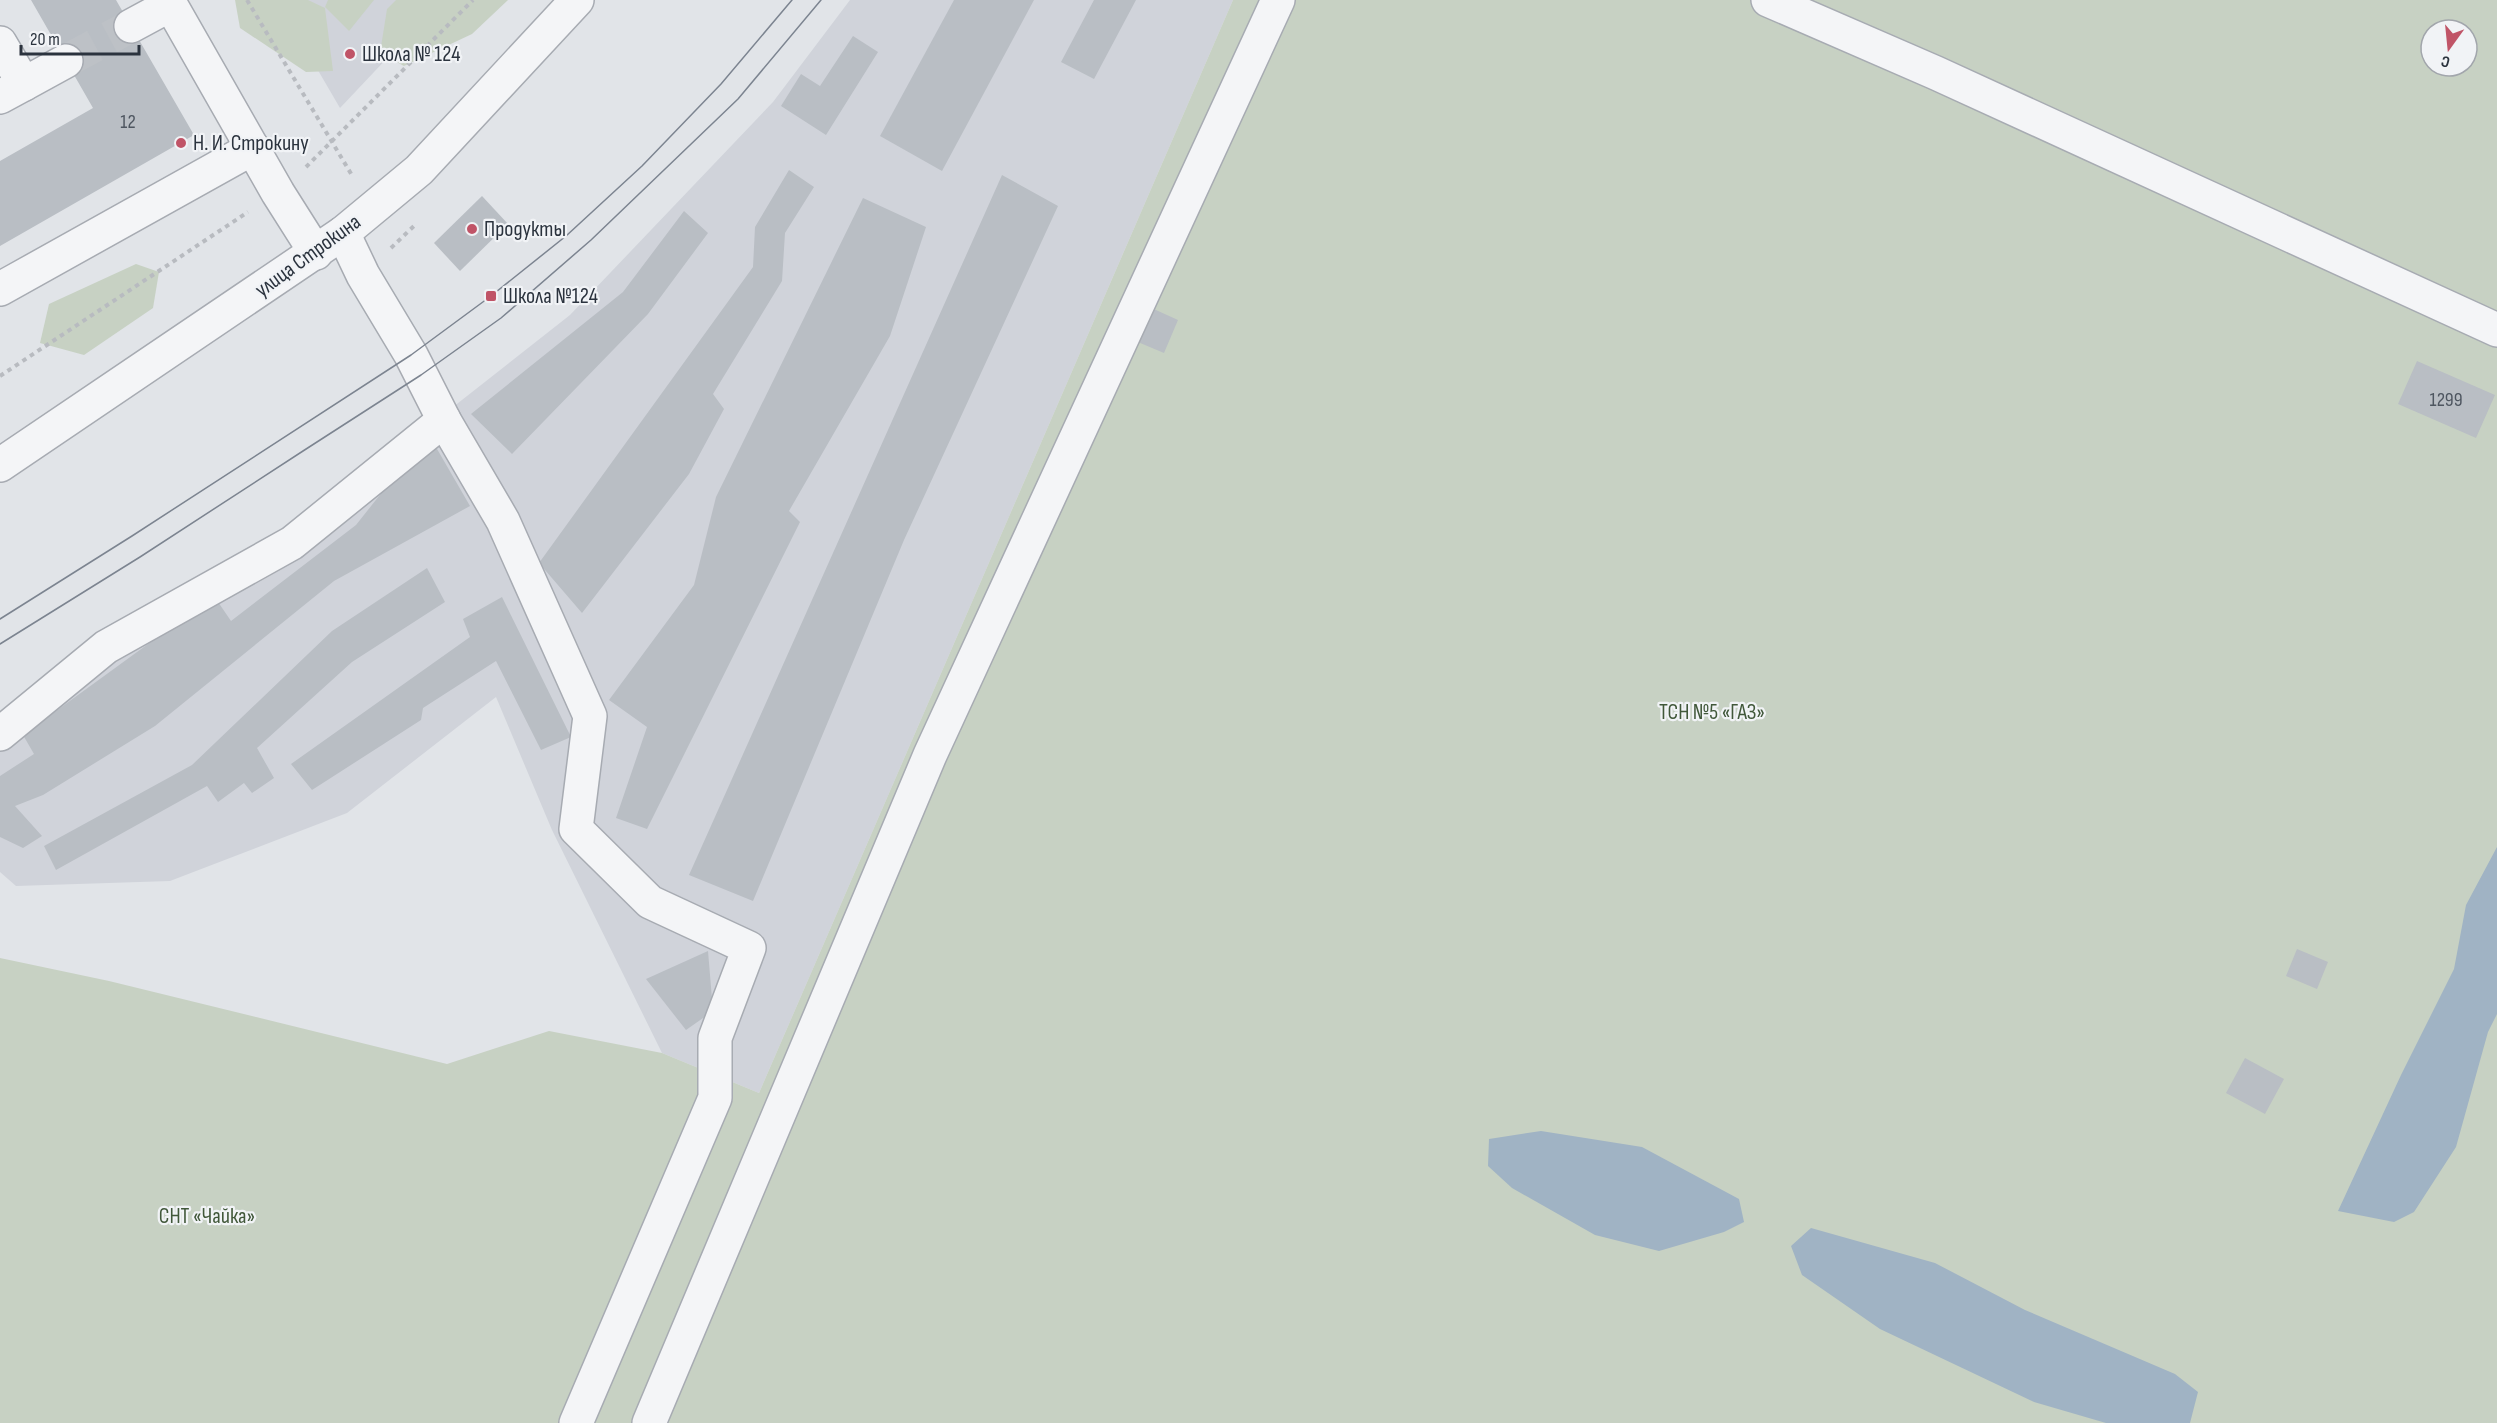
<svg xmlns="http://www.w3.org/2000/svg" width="2497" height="1423" viewBox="0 0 2497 1423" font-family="'Sofia Sans Condensed',sans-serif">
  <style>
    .built { fill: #d0d3da }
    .green { fill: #c7d1c3; fill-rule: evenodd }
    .water { fill: #a0b3c4 }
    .building { fill: #b9bec4 }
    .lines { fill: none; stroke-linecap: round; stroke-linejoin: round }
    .minor-tunnel { stroke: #bdc1c6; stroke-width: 33; stroke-dasharray: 33 16; stroke-linecap: butt }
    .minor-casing { stroke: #a7abb2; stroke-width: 36 }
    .path { stroke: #b8bbc0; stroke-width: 4; stroke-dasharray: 4.5 4.5; stroke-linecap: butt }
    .minor { stroke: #f4f5f7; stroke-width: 33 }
    .tram { stroke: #7c8490; stroke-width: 1.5 }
    .poi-dot { fill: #c05467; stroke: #f1f3f6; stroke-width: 2 }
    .labels { text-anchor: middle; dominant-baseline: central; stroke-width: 4.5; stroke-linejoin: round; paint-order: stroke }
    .number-label { font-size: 20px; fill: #4e5660 }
    .poi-label { font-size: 22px; fill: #2b333e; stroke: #f1f3f6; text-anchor: start }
    .street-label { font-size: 22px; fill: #2b333e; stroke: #f1f3f6 }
    .park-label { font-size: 22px; fill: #41583a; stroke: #f1f3f6 }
  </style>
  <rect width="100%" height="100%" fill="#e1e4e8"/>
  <g class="built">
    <polygon points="277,0 442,0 340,108"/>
    <polygon points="850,0 1233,0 759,1093 662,1053 552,830 496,697 347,813 170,881 16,886 0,872 0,738 341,495 570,315 773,102"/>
  </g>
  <g class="green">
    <polygon points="235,0 308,0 325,8 333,71 306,72 240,28"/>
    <polygon points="328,0 374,0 349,31 325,7"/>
    <polygon points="396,0 508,0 472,34 404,66 380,53 387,9"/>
    <path d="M1233,0H2497V1423H0V958L109,981L447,1064L549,1031L662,1053L759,1093ZM2431,30H2467V66H2431Z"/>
    <polygon points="136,264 159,272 153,308 84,355 40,343 49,304"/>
  </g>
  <g class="water">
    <polygon points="2497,847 2497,1014 2488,1032 2456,1147 2414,1212 2394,1222 2338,1211 2401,1075 2454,969 2466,905"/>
    <polygon points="1541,1131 1642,1147 1739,1199 1744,1222 1724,1232 1659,1251 1595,1235 1512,1188 1488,1166 1489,1139"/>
    <polygon points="1811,1228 1935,1263 2025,1310 2175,1374 2198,1392 2190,1423 2106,1423 2034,1402 1880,1329 1802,1275 1791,1246"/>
  </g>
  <g class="building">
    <polygon points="31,0 116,0 194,135 0,246 0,161 93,108"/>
    <polygon points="954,0 1034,0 942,171 880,136"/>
    <polygon points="1094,0 1136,0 1094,79 1061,62"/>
    <polygon points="853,36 878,52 826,135 781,106 801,74 820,86"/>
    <polygon points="789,170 814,187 785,233 782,281 713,394 724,409 689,474 582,613 539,563 753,267 755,227"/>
    <polygon points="1002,175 1058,206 904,540 753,901 689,875"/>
    <polygon points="482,196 508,224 460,271 434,243"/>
    <polygon points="863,198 926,227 890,336 789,511 800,522 647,829 616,818 647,727 609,700 694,585 716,497"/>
    <polygon points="684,211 708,233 648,314 512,454 471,414 623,292"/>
    <polygon points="1147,306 1178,320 1164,353 1133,340"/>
    <polygon points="2417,361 2495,395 2476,438 2398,404"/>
    <polygon points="433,442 470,506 334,581 155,726 43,795 15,806 42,836 23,848 0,837 0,776 34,754 23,735 214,596 231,621 356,525 383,491 378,482"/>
    <polygon points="427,568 445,602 352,662 257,748 274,778 252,793 244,783 218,802 207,786 56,870 44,846 192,765 332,631"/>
    <polygon points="502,597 571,737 541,750 496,661 423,708 421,720 312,790 291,764 470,637 463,619"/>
    <polygon points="2297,949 2328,962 2317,989 2286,976"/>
    <polygon points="708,951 713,1011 686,1030 646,979"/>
    <polygon points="2245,1058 2284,1079 2265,1114 2226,1093"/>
  </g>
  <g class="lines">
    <polyline class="minor-tunnel" points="66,61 131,26"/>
    <defs>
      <g id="minor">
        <polyline points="168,0 278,193 316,253"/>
        <polyline points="1768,0 1936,73 2497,330"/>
        <polyline points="131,26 170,5"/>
        <polyline points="0,43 24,84 0,97"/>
        <polyline points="24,84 66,61"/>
        <polyline points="343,233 363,275 411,355 444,420 503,521 590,716 576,829 650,902 749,948 715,1038 715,1098 576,1423"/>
        <polyline points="0,289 253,148"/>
        <polyline points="0,465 343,233 419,170 577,0"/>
        <polyline points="0,734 106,647 292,543 444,420"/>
        <polyline points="649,1423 930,755 1278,0"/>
      </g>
    </defs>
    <use href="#minor" class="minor-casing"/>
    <g class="path">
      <polyline points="247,0 353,177"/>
      <polyline points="306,167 473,0"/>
      <polyline points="391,248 416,224"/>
      <polyline points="0,376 248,212"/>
    </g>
    <use href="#minor" class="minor"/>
    <g class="tram">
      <polyline points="0,619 132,536 411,355 491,296 566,236 642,166 721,84 792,0"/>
      <polyline points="0,644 140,557 303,451 421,375 501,318 591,240 738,99 821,0"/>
    </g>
  </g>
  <g class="poi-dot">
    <circle cx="350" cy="54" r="6"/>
    <circle cx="181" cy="143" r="6"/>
    <circle cx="472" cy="229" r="6"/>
    <rect x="485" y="290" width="12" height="12" rx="3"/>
  </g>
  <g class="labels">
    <g class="number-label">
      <text x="128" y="122">12</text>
      <text x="2446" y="400">1299</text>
    </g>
    <g class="poi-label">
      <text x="362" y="54">Школа № 124</text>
      <text x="193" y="143">Н. И. Строкину</text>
      <text x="484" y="229">Продукты</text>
      <text x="503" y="296">Школа №124</text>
    </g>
    <g class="street-label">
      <text transform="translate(308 256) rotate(-36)">улица Строкина</text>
    </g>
    <g class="park-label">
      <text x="1712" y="712">ТСН №5 «ГАЗ»</text>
      <text x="207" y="1216">СНТ «Чайка»</text>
    </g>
  </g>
  <g transform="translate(2449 48) rotate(195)"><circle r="28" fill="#f1f3f6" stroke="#a2a6ac" stroke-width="1.5"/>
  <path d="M0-4.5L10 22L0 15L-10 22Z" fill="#c05467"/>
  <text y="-9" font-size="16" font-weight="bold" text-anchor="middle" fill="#2b333e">С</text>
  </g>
  <path d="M21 45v9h118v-9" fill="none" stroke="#2b333e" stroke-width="3"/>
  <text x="30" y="45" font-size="18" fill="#2b333e" stroke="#f1f3f6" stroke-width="4.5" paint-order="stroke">20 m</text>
</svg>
